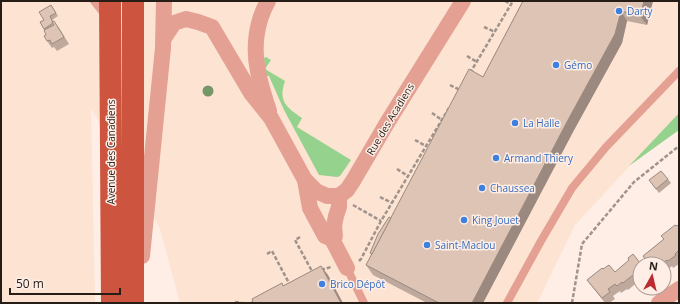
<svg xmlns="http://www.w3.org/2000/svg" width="680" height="304" viewBox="0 0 680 304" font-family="'Open Sans',sans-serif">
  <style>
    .built { fill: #fde3d2 }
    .green { fill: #94d28e }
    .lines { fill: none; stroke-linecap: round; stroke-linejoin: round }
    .path { stroke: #a0938c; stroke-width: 2.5; stroke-dasharray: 4 2; stroke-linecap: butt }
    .lane { stroke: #e4a093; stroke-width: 8 }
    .street { stroke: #e4a093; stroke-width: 16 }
    .primary { stroke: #cd543f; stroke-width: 22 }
    .tree { fill: #739767 }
    .wall { fill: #bea99c }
    .shaded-wall { fill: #9b897f }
    .building { fill: #ddc4b5; stroke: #9b897f }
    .shop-dot { fill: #3f7fe0; stroke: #feeee5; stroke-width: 1.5 }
    .labels { text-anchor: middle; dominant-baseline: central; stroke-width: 3; stroke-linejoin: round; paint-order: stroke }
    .shop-label { font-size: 10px; fill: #366cbe; stroke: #feeee5; text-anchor: start }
    .street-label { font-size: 10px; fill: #261d17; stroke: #feeee5 }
  </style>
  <rect width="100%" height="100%" fill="#feeee5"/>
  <polygon class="built" points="1,1 679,1 679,113 575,225 537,303 180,303 160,229 91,108 95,303 1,303"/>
  <g class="green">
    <path d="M266,57L271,60L265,69L285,81C278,101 286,107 302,118L297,127L351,160L340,176L337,177L319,175L284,110L269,76H265L264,58Z"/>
    <polygon points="679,113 679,130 629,166"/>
  </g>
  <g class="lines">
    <g class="path">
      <polyline points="505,1 511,4"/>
      <polyline points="484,27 495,32"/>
      <polyline points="467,56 477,62"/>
      <polyline points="470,73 513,1"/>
      <polyline points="450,85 460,90"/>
      <polyline points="432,113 442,120"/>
      <polyline points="415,140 426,146"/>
      <polyline points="397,169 408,176"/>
      <polyline points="380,197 392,203"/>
      <polyline points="353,205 381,221"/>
      <polyline points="300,237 295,240 313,273"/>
      <polyline points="267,254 272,251 290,285"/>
      <polyline points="359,261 361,259 381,221 449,108"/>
      <polyline points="321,270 324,269 331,267"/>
      <polyline points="235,302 242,303"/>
      <polyline points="572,303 582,244 634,182 679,146"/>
    </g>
    <g class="lane">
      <polyline points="94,1 106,16"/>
      <polyline points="347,268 364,303"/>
      <polyline points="507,303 541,241 572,188 606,147 679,71"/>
    </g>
    <g class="street">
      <path d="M268,1C256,22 253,48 258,71C260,85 265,98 269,111"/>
      <polyline points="164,38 174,23 186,19 198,22 212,27 251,93 271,118 305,180 316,191 327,196 339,196"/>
      <polyline points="305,180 310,208 325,236 332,239 347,268"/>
      <polyline points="339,196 347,190 353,181 387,123 463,1"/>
      <polyline points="332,239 335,236 334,226 336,216 339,207 339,196"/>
      <polyline points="142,256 163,48 164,1"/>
      <polyline points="659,303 679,289"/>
    </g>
    <g class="primary">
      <polyline points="110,1 112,303"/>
      <polyline points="133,303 133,1"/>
    </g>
  </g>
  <circle class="tree" cx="208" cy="91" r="5.5"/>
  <g class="wall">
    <polygon points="523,1 653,1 647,25 627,21 622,43 574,130 483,303 427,303 373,275 366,265 372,255 370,253 391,218 483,77"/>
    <polygon points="51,5 58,16 52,20 59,28 69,44 57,51 54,47 52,48 47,41 46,35 45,30 40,22 44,20"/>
    <polygon points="668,179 671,183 659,193 652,184"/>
    <polygon points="679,224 679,264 673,268 672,266 665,272 666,274 664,276 664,264 649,264 643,256 664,239"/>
    <polygon points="640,264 640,280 628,290 627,289 621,293 620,291 613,296 615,299 609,303 605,303 587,280 603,269 615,272"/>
  </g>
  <g class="shaded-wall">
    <polygon points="644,1 653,1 647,25 640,16"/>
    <polygon points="621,11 627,21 622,43 574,130 483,303 472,303"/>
    <polygon points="321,266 328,275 343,303 341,303"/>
  </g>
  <g class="building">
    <polygon points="523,1 644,1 640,16 621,11 615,34 568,120 472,303 439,303 366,265 469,69 483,77"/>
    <polygon points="51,5 56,13 50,16 53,23 44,29 40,22 44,20 39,12"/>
    <polygon points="54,21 64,37 52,44 50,40 47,41 44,36 46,35 44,30 54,25 52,22"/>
    <polygon points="661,171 668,179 656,189 649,180"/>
    <polygon points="389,217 391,218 372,254 370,253 378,234"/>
    <polygon points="679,224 679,250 675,254 676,255 668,261 667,260 661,264 649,264 643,256 664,239 661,236 675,225 677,226"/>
    <polygon points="633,254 641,264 640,264 640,272 639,272 638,271 623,283 622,282 617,286 615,284 608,289 610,292 602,298 587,280 602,268 603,269 609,265 615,272 629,260 628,258"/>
    <polygon points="321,266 341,303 250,303 253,301 252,299 282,283 283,286"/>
  </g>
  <g class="shop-dot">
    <circle cx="619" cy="11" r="4"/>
    <circle cx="556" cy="65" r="4"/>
    <circle cx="515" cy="123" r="4"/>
    <circle cx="496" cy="158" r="4"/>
    <circle cx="482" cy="188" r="4"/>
    <circle cx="464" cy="220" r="4"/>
    <circle cx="427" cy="245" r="4"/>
    <circle cx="322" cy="284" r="4"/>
  </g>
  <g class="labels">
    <g class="shop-label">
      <text x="627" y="11">Darty</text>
      <text x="564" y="65">Gémo</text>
      <text x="523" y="123">La Halle</text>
      <text x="504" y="158">Armand Thiery</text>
      <text x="490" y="188">Chaussea</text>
      <text x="472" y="220">King Jouet</text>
      <text x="435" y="245">Saint-Maclou</text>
      <text x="330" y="284">Brico Dépôt</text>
    </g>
    <g class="street-label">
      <text transform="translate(390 119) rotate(-59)">Rue des Acadiens</text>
      <text transform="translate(111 152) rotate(-90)">Avenue des Canadiens</text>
    </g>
  </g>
  <rect width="680" height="304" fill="none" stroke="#261d17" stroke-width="4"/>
  <g transform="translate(652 276) rotate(8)"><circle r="19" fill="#feeee5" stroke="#a89a93"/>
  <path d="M0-3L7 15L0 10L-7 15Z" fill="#bb2b32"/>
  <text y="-6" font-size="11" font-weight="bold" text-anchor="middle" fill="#261d17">N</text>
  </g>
  <path d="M10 288v6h110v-6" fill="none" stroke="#261d17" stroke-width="2"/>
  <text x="16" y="288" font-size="12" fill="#261d17" stroke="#feeee5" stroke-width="3" paint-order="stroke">50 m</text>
</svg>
